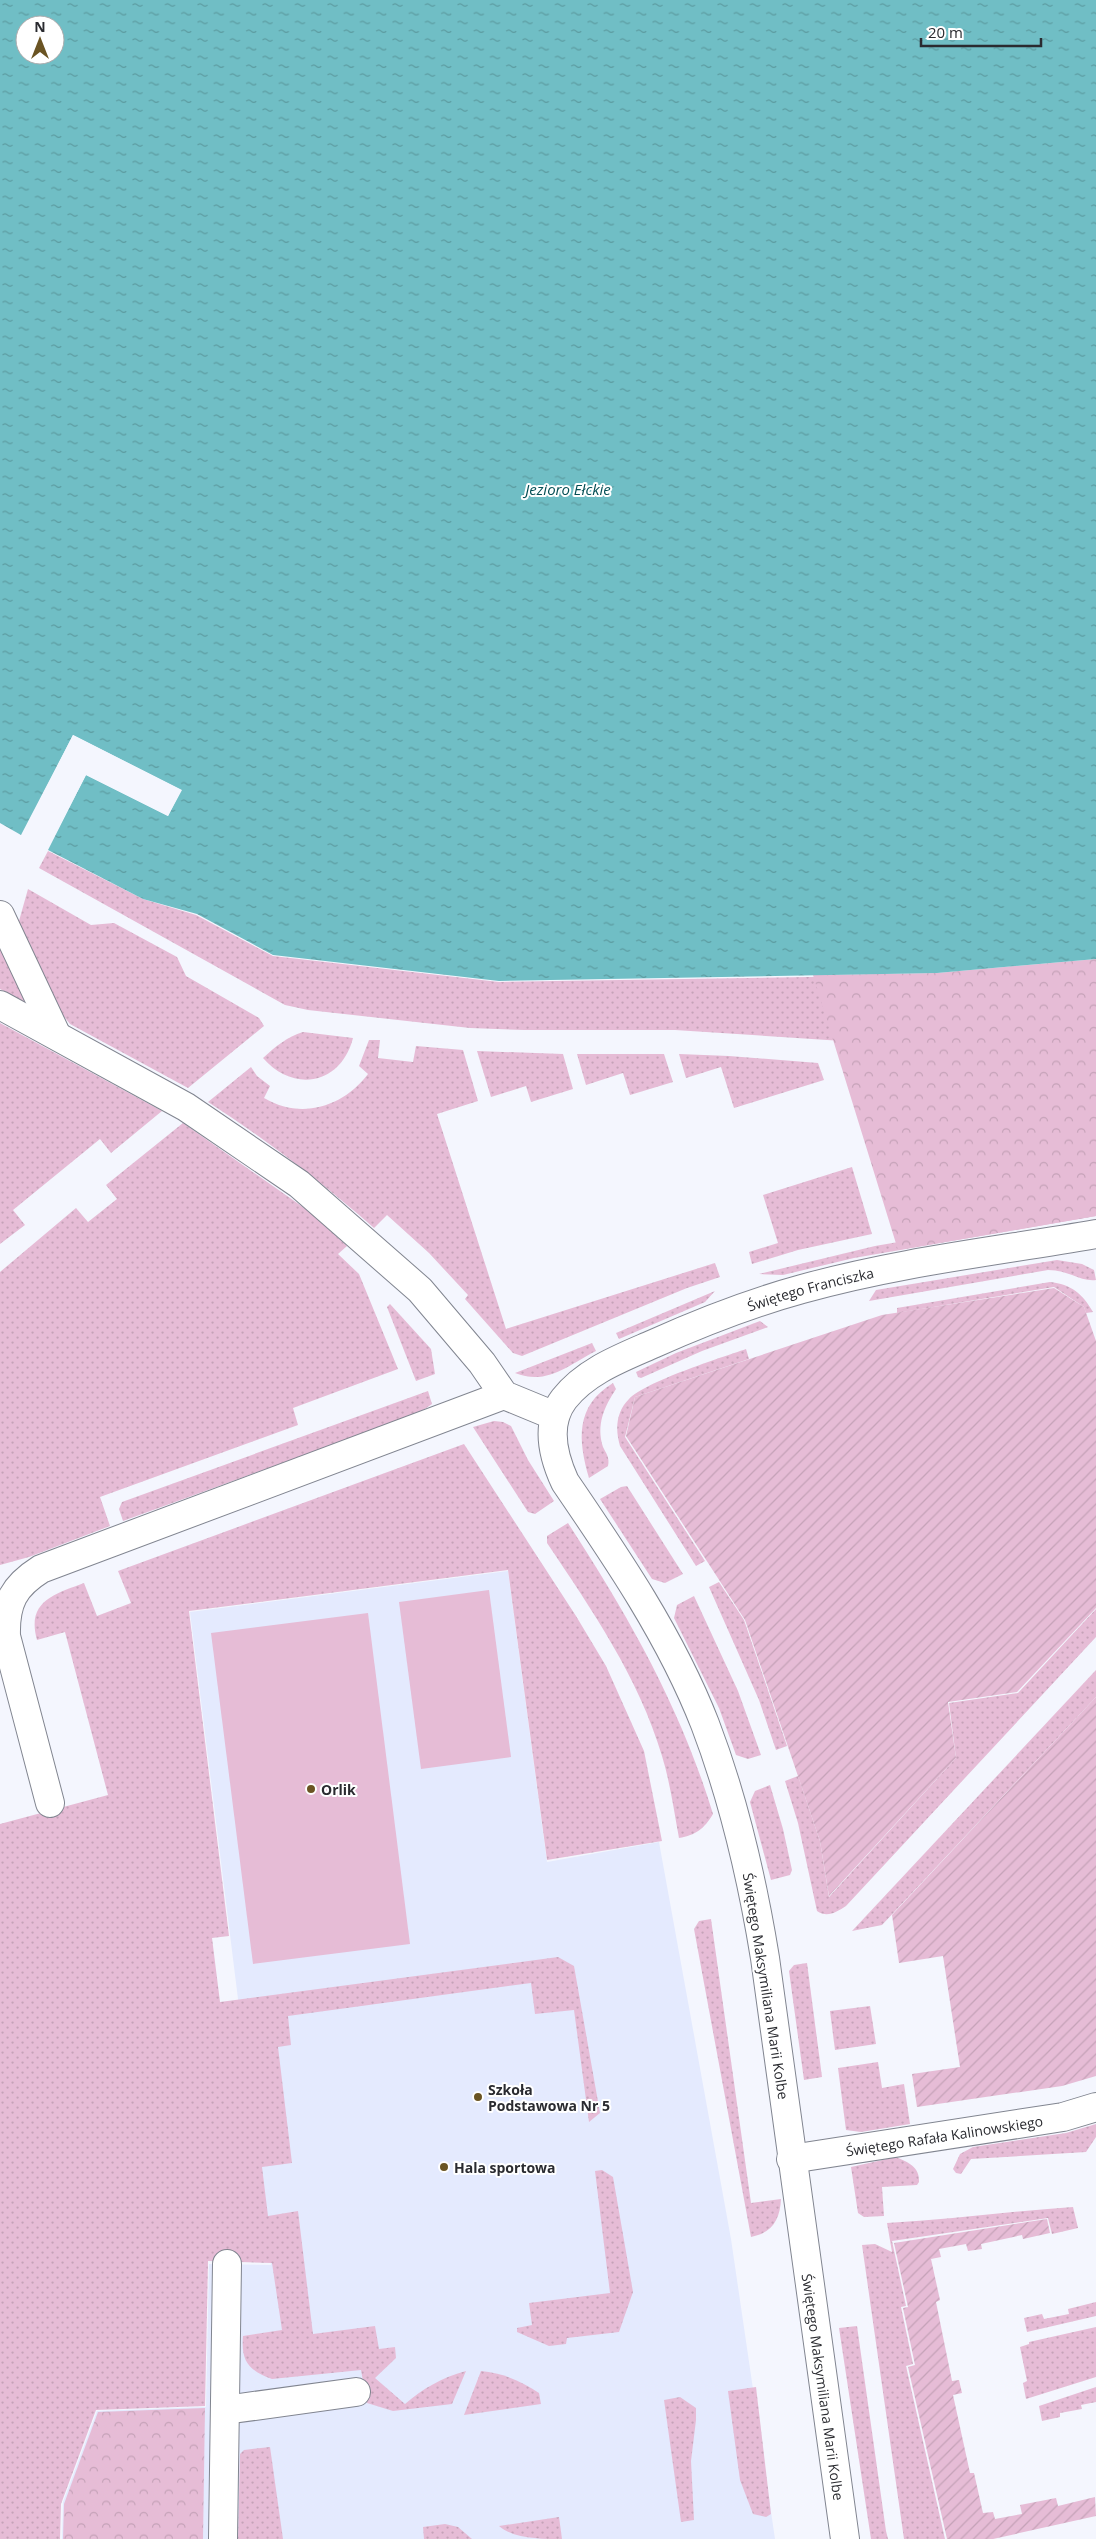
<svg xmlns="http://www.w3.org/2000/svg" width="1096" height="2539" viewBox="0 0 1096 2539" font-family="'Open Sans',sans-serif">
  <style>
    .built { fill: #e4eafe }
    .grass { fill: url(#grass-dots) }
    .park { fill: url(#park-crowns) }
    .garden { fill: url(#garden-furrows) }
    .pitch { fill: #e6bcd6 }
    .water { fill: url(#water-ripples); fill-rule: evenodd }
    .pier { fill: #f4f6fe }
    .lines { fill: none; stroke-linecap: round; stroke-linejoin: round }
    .minor-casing { stroke: #818590; stroke-width: 30 }
    .minor { stroke: #fff; stroke-width: 28 }
    .poi-dot { fill: #6a5423; stroke: #fff; stroke-width: 2 }
    .labels { text-anchor: middle; dominant-baseline: central; stroke-width: 4; stroke-linejoin: round; paint-order: stroke }
    .street-label { font-size: 14px; fill: #2a2b30; stroke: #fff }
    .poi-label { font-size: 14px; font-weight: bold; fill: #2a2b30; stroke: #fff; text-anchor: start }
    .water-label { font-size: 15px; font-style: italic; fill: #054f55; stroke: #fff }
  </style>
  <defs>
    <pattern id="grass-dots" width="8" height="8" patternUnits="userSpaceOnUse" patternTransform="scale(1.25)"><rect width="8" height="8" fill="#e6bcd6"/><path d="M2 2h.1M6 6h.1" fill="none" stroke="#c5a2b8" stroke-width="1.8" stroke-linecap="round"/></pattern>
    <pattern id="park-crowns" width="20" height="18" patternUnits="userSpaceOnUse" patternTransform="scale(1.25)"><rect width="20" height="18" fill="#e6bcd6"/><path d="M2 6a3 3 0 1 1 6 0M12 15a3 3 0 1 1 6 0" fill="none" stroke="#c5a2b8"/></pattern>
    <pattern id="garden-furrows" width="10" height="10" patternUnits="userSpaceOnUse" patternTransform="scale(1.25)"><rect width="10" height="10" fill="#e6bcd6"/><path d="M-1 1l2-2M0 10L10 0M9 11l2-2" fill="none" stroke="#c5a2b8"/></pattern>
    <pattern id="water-ripples" width="26" height="14" patternUnits="userSpaceOnUse" patternTransform="scale(1.25)"><rect width="26" height="14" fill="#70bec5"/><path d="M2 4q2-2 4 0t4 0M15 11q2-2 4 0t4 0" fill="none" stroke="#5c9ba0"/></pattern>
  </defs>
  <rect width="100%" height="100%" fill="#f4f6fe"/>
  <polygon class="built" points="508,1571 547,1862 659,1842 731,2239 775,2539 62,2539 63,2502 97,2411 206,2407 209,2264 271,2265 190,1612"/>
  <g class="grass">
    <polygon points="48,851 143,899 196,915 273,956 499,982 937,975 873,1043 675,1030 524,1030 470,1028 308,1010 285,1005 39,868"/>
    <polygon points="28,889 91,925 114,923 177,957 186,976 259,1018 264,1026 188,1088 70,1024 58,1009 20,932 19,921"/>
    <polygon points="0,943 29,1004 0,989"/>
    <polygon points="0,1023 162,1111 111,1153 100,1139 13,1210 25,1225 0,1244"/>
    <path d="M303,1032L353,1038C341,1085 293,1093 263,1058C276,1046 287,1037 303,1032Z"/>
    <path d="M369,1040H380L378,1058L413,1062L416,1046L463,1050L478,1101L437,1114L506,1329L715,1263L720,1277L687,1288L522,1356L513,1353L465,1299L468,1295L429,1253L387,1215L374,1228C321,1182 267,1140 208,1102L251,1067L257,1076L270,1086L264,1098C301,1120 343,1107 368,1074L359,1066Z"/>
    <polygon points="477,1051 563,1054 573,1089 531,1102 526,1086 491,1097"/>
    <polygon points="577,1054 664,1054 673,1082 630,1095 623,1073 586,1085"/>
    <polygon points="679,1054 729,1056 818,1063 824,1080 734,1108 721,1067 686,1078"/>
    <polygon points="183,1123 310,1212 347,1246 338,1254 359,1274 398,1369 293,1408 298,1425 100,1497 110,1526 29,1557 0,1565 0,1272 76,1208 88,1222 117,1199 106,1185"/>
    <polygon points="852,1167 872,1234 798,1250 752,1264 749,1252 778,1243 763,1195"/>
    <polygon points="1096,1208 1096,1216 854,1258 783,1275 759,1274 875,1246"/>
    <path d="M1057,1260L1082,1264L1094,1270L1096,1280C1081,1282 1068,1270 1048,1270L869,1301L876,1290Z"/>
    <path d="M1050,1282C1071,1284 1083,1294 1093,1312L1086,1313L1084,1307L1054,1287L897,1313V1308Z"/>
    <polygon points="715,1291 705,1302 619,1339 616,1333"/>
    <polygon points="390,1304 431,1349 435,1374 416,1381 387,1307"/>
    <polygon points="760,1321 768,1327 702,1351 641,1378 638,1377 636,1372 676,1353"/>
    <path d="M592,1343L596,1351C568,1365 547,1386 515,1373Z"/>
    <path d="M746,1349L749,1359L635,1397L625,1437L705,1561L696,1566L620,1446C615,1429 616,1412 629,1399C647,1381 720,1358 746,1349Z"/>
    <path d="M613,1383L616,1389C604,1407 596,1425 603,1447C606,1453 610,1458 608,1466L589,1478C578,1440 575,1406 613,1383Z"/>
    <polygon points="428,1391 432,1404 419,1413 123,1521 119,1509 122,1502"/>
    <polygon points="494,1421 503,1422 511,1426 528,1460 554,1501 535,1514 528,1512 473,1427"/>
    <path d="M464,1444L576,1616L606,1666L644,1751L662,1841L547,1860L508,1570L189,1611L229,1936L212,1938L220,2002L558,1957L574,1966L600,2113L589,2122L574,2010L535,2014L531,1983L288,2016L291,2045L278,2047L292,2163L262,2167L268,2216L298,2211L313,2334L375,2326L379,2349L395,2347L396,2358L375,2378L405,2404C424,2388 441,2378 466,2371L452,2404L393,2411L367,2403L361,2370L272,2379C248,2370 241,2361 243,2336L282,2330L272,2263L208,2261L205,2406L96,2410L61,2504L60,2539H0V1824L108,1795L65,1632L37,1640C26,1601 55,1594 84,1583L97,1616L131,1603L118,1571Z"/>
    <polygon points="627,1486 683,1574 665,1583 652,1579 600,1499 621,1487"/>
    <path d="M568,1523C629,1617 680,1706 713,1814C704,1829 696,1835 679,1838C674,1811 670,1782 662,1756C639,1678 592,1610 547,1543V1536Z"/>
    <polygon points="719,1582 744,1620 787,1746 776,1750 759,1700 709,1587"/>
    <polygon points="694,1596 738,1691 761,1755 748,1759 736,1755 719,1708 674,1618 677,1605"/>
    <path d="M1096,1609V1637L846,1906C837,1912 827,1918 817,1911L798,1823L785,1781L798,1776L820,1841L829,1897L956,1758L949,1703L1018,1693Z"/>
    <polygon points="1096,1670 1096,1697 882,1925 852,1931"/>
    <polygon points="770,1785 783,1829 792,1870 790,1875 771,1880 750,1802 755,1791"/>
    <path d="M711,1919L751,2203L781,2199C780,2220 772,2233 751,2237L694,1929L699,1921Z"/>
    <polygon points="807,1963 822,2077 804,2080 789,1971 794,1965"/>
    <polygon points="870,2006 876,2044 835,2050 830,2011"/>
    <polygon points="878,2062 882,2088 904,2084 910,2124 861,2132 846,2130 838,2068"/>
    <polygon points="1096,2124 1096,2137 1086,2152 971,2159 961,2174 956,2173 953,2169 960,2154 973,2147 1066,2133"/>
    <path d="M896,2157C908,2162 920,2167 919,2182L917,2185L882,2187L884,2216L864,2217L858,2213L851,2167Z"/>
    <polygon points="602,2170 613,2177 633,2292 619,2332 567,2338 566,2344 549,2346 517,2332 517,2328 532,2325 529,2303 610,2293 595,2171"/>
    <path d="M1073,2207L1078,2228L1052,2234L1048,2218L892,2241L906,2306L901,2307L913,2364L906,2366L945,2539H904L862,2245L875,2244L892,2252L887,2223C949,2220 1011,2211 1073,2207Z"/>
    <polygon points="1096,2302 1096,2316 1027,2332 1024,2318 1042,2314 1044,2319 1069,2314 1068,2309"/>
    <polygon points="857,2326 886,2531 888,2539 871,2539 839,2328"/>
    <polygon points="1096,2327 1096,2377 1026,2399 1023,2383 1027,2381 1020,2347 1029,2344 1029,2342"/>
    <path d="M481,2371C503,2373 521,2381 539,2393L541,2404L464,2415Z"/>
    <polygon points="756,2387 771,2514 766,2517 753,2514 740,2480 728,2391"/>
    <polygon points="1096,2387 1096,2402 1081,2405 1082,2409 1060,2413 1060,2417 1042,2421 1039,2406"/>
    <polygon points="680,2397 696,2408 696,2420 691,2461 694,2520 681,2522 664,2400"/>
    <polygon points="270,2447 283,2539 238,2539 240,2454 244,2450"/>
    <path d="M559,2517L562,2539C542,2539 514,2539 499,2526Z"/>
    <polygon points="445,2524 458,2527 472,2539 424,2539 423,2527"/>
  </g>
  <g class="park">
    <polygon points="1096,959 1096,1216 898,1250 813,975 937,973"/>
    <polygon points="205,2408 203,2539 63,2539 64,2504 98,2412"/>
  </g>
  <g class="garden">
    <polygon points="1054,1288 1084,1307 1096,1341 1096,1608 1017,1692 948,1702 956,1758 829,1896 820,1841 745,1620 626,1436 635,1397 882,1315"/>
    <polygon points="1096,1697 1096,2076 1062,2086 917,2107 912,2074 960,2067 943,1956 899,1963 892,1915"/>
    <polygon points="1047,2219 1050,2233 1023,2239 1022,2235 981,2244 982,2249 968,2251 966,2244 939,2249 941,2257 931,2259 940,2300 936,2302 952,2381 959,2380 962,2393 953,2395 970,2473 974,2473 983,2513 993,2512 995,2519 1022,2514 1020,2505 1056,2498 1058,2506 1095,2497 1096,2516 993,2539 947,2539 908,2367 915,2365 903,2308 908,2307 894,2243"/>
  </g>
  <g class="pitch">
    <polygon points="489,1590 511,1757 421,1769 399,1602"/>
    <polygon points="368,1613 410,1944 253,1964 211,1633"/>
  </g>
  <path class="water" d="M0,0H1096V959L937,973L499,981L273,955L197,914L143,899L48,850L86,775L168,816L182,790L73,735L21,835L0,823ZM25,25H55V55H25Z"/>
  <polygon class="pier" points="73,735 181,790 168,816 86,775 46,852 45,849 85,773 167,813 179,791 74,738 21,837"/>
  <g class="lines">
    <defs>
      <g id="minor">
        <polyline points="0,915 56,1034"/>
        <polyline points="0,1005 186,1107 299,1184 420,1290 482,1363 504,1395 555,1416"/>
        <path d="M50,1803L6,1636C5,1602 14,1586 41,1569L504,1395"/>
        <path id="s1" d="M791,2159L1063,2117L1096,2107"/>
        <polyline points="225,2410 356,2392"/>
        <polyline points="223,2539 227,2264"/>
        <path id="s2" d="M845,2539L765,1958C752,1878 734,1800 705,1724C671,1637 617,1558 565,1482C553,1456 545,1424 564,1399C586,1371 621,1358 653,1344C702,1322 751,1303 802,1289C898,1262 998,1251 1096,1234"/>
      </g>
    </defs>
    <use href="#minor" class="minor-casing"/>
    <use href="#minor" class="minor"/>
  </g>
  <g class="poi-dot">
    <circle cx="311" cy="1789" r="5"/>
    <circle cx="478" cy="2097" r="5"/>
    <circle cx="444" cy="2167" r="5"/>
  </g>
  <g class="labels">
    <g class="street-label">
      <text stroke="none"><textPath href="#s2" startOffset="1469">Świętego Franciszka</textPath></text>
      <text transform="translate(766 1986) rotate(81)">Świętego Maksymiliana Marii Kolbe</text>
      <text stroke="none"><textPath href="#s1" startOffset="155">Świętego Rafała Kalinowskiego</textPath></text>
      <text transform="translate(823 2387) rotate(82)">Świętego Maksymiliana Marii Kolbe</text>
    </g>
    <g class="poi-label">
      <text x="321" y="1789">Orlik</text>
      <text x="488" y="2089">Szkoła<tspan x="488" dy="16">Podstawowa Nr 5</tspan></text>
      <text x="454" y="2167">Hala sportowa</text>
    </g>
    <g class="water-label">
      <text x="568" y="489">Jezioro Ełckie</text>
    </g>
  </g>
  <g transform="translate(40 40)"><circle r="24" fill="#ffffff" stroke="#aaaaac"/>
  <path d="M0-4L9 19L0 12L-9 19Z" fill="#6a5423"/>
  <text y="-8" font-size="14" font-weight="bold" text-anchor="middle" fill="#2a2b30">N</text>
  </g>
  <path d="M921 38v8h120v-8" fill="none" stroke="#2a2b30" stroke-width="2.5"/>
  <text x="928" y="38" font-size="15" fill="#2a2b30" stroke="#ffffff" stroke-width="4" paint-order="stroke">20 m</text>
</svg>
